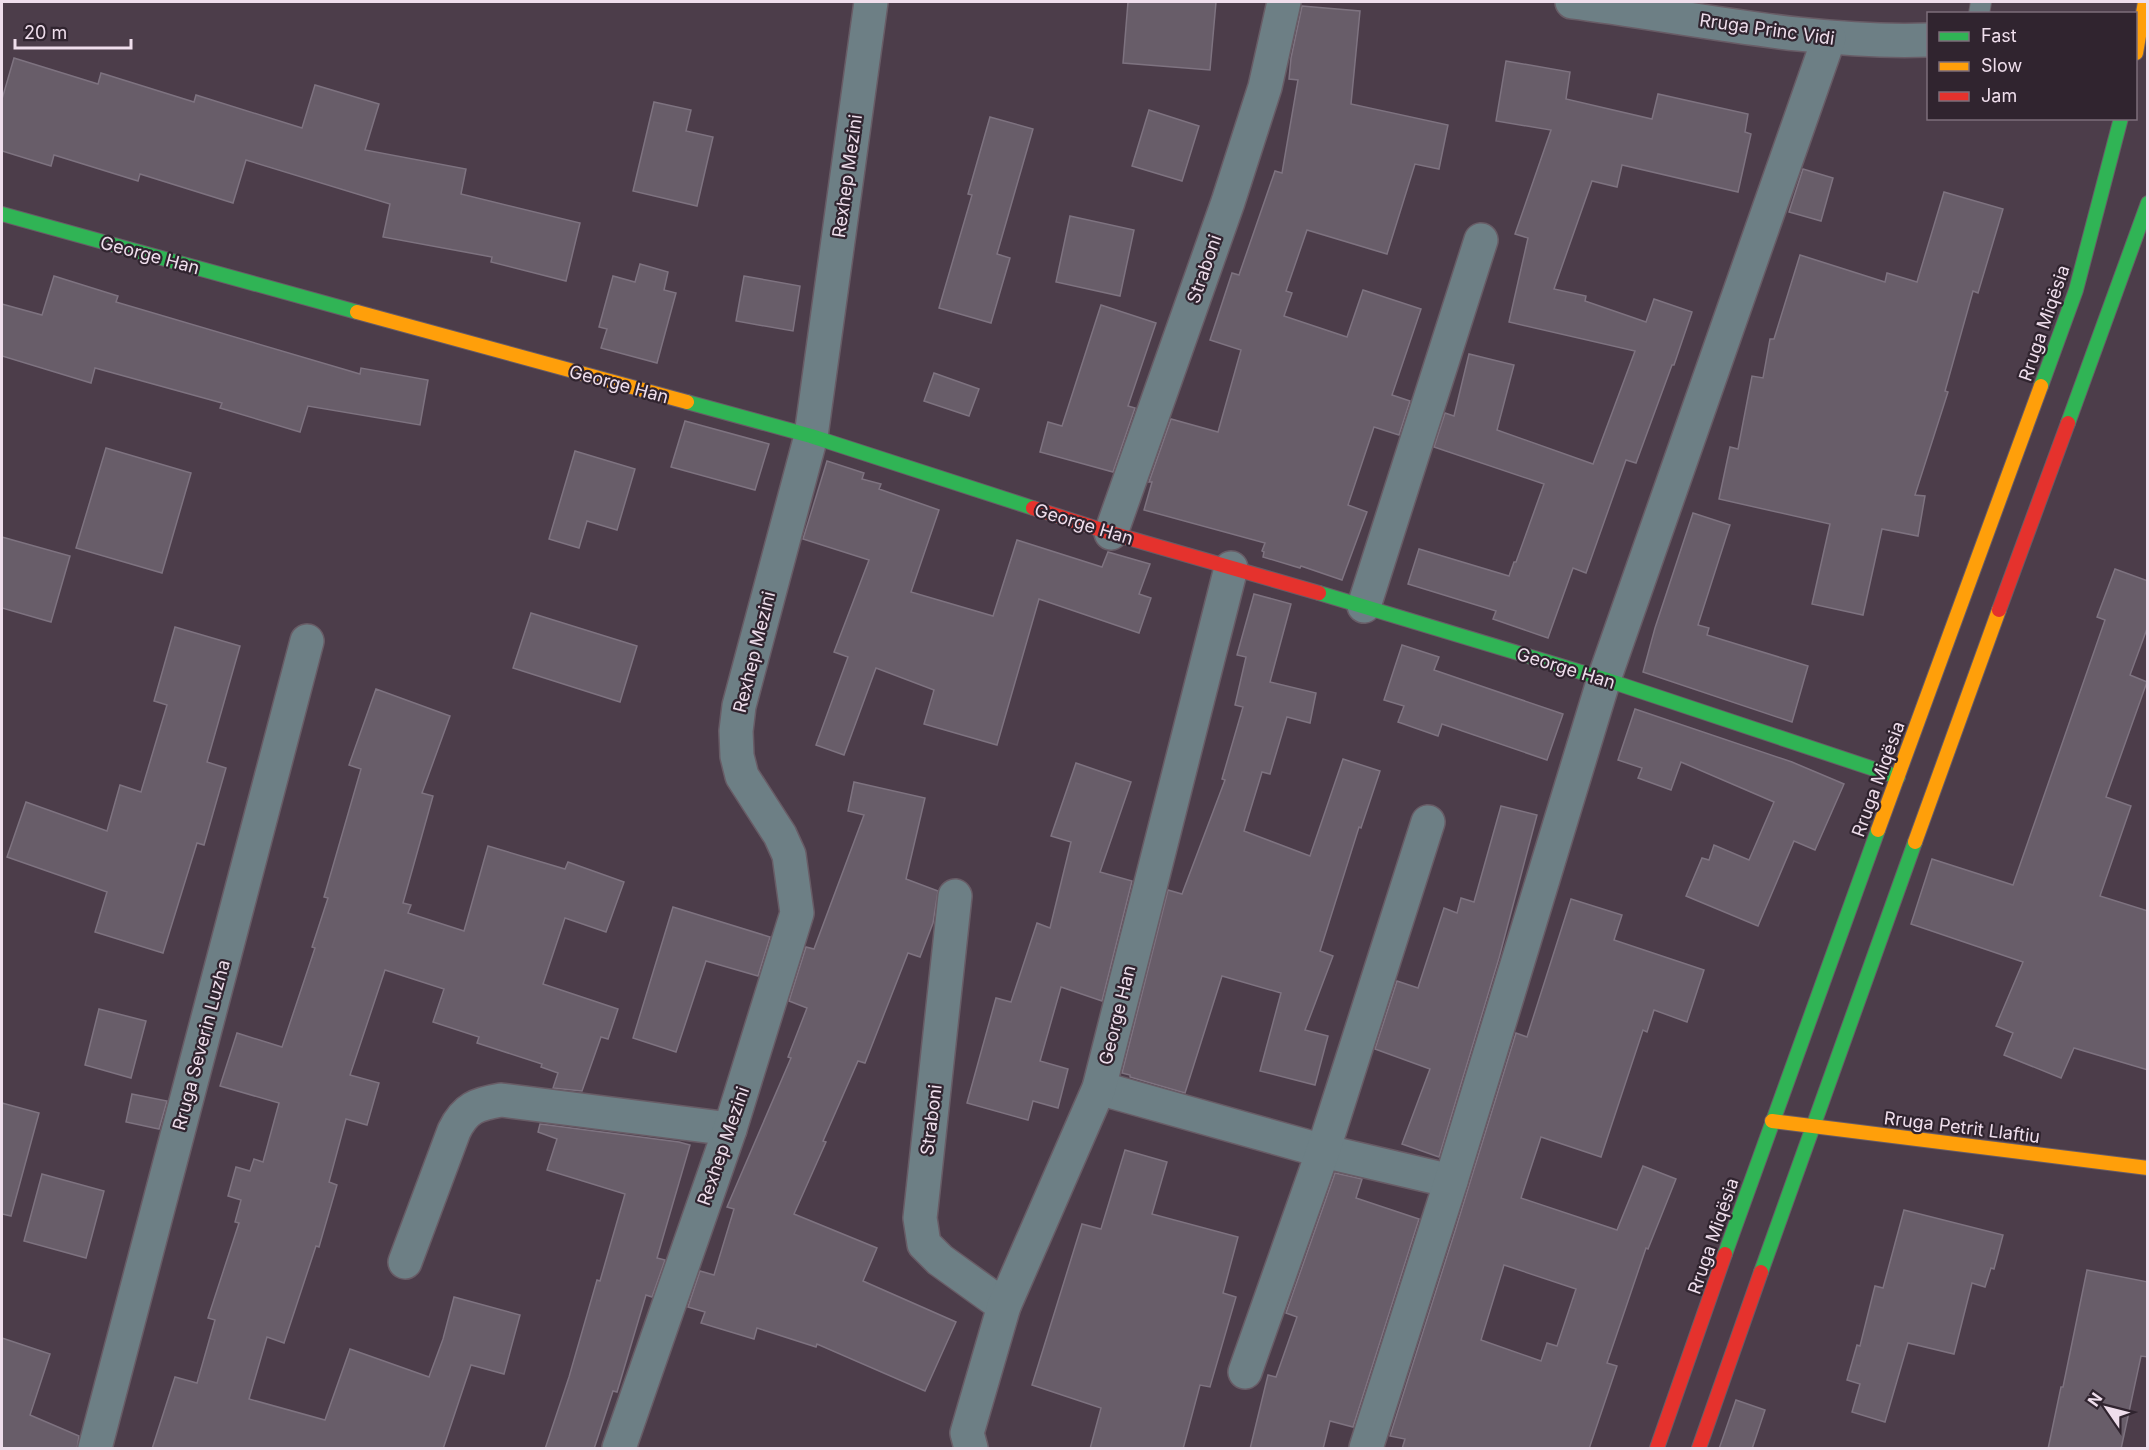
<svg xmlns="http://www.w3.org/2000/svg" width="2149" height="1450" viewBox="0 0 2149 1450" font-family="Inter,sans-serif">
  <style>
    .building { fill: #685d69; stroke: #7e7380; stroke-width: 1.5; fill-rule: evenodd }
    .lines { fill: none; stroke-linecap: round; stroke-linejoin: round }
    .lane-casing { stroke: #685c66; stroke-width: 22 }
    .street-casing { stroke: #685c66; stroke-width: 36 }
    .fast-casing { stroke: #685c66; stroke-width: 16 }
    .slow-casing { stroke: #685c66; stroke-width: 16 }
    .jam-casing { stroke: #685c66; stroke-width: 16 }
    .lane { stroke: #6d7f85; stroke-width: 20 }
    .street { stroke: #6d7f85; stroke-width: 33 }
    .fast { stroke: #30b455; stroke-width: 14 }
    .slow { stroke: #ff9f0a; stroke-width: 14 }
    .jam { stroke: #e5322d; stroke-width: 14 }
    .labels { text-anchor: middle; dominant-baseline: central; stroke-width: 4.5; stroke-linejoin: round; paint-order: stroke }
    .street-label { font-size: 18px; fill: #efdeec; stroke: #30242f }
  </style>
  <rect width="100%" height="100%" fill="#4c3d4a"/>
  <g class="building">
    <polygon points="1128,2 1216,2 1210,70 1123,63"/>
    <polygon points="1302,6 1360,11 1351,104 1448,125 1439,169 1415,164 1387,254 1307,230 1286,291 1292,293 1284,316 1347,337 1363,290 1421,309 1392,395 1410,401 1399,435 1374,427 1348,505 1367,512 1342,580 1301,566 1300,568 1263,557 1264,552 1262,551 1265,543 1144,510 1152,482 1149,482 1171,419 1218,432 1241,350 1210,340 1232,273 1239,275 1275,171 1282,173 1298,80 1289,79 1291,58"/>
    <polygon points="14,58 98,84 101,73 194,102 196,95 302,128 315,85 379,104 365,150 466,169 461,194 580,223 566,281 491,262 492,257 383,237 390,204 246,160 233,203 140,174 138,181 54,155 51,166 2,151 2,99"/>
    <polygon points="1506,61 1570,72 1566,99 1652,119 1658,94 1748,114 1745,132 1751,134 1738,192 1622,165 1617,187 1592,181 1554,289 1586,296 1585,301 1646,322 1654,299 1692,312 1674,365 1672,365 1636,463 1626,460 1586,573 1573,568 1548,638 1493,619 1496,611 1408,584 1419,549 1509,576 1514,562 1516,562 1544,484 1434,447 1445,413 1454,416 1469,354 1514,365 1497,430 1593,464 1635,351 1509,322 1528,238 1515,234 1551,130 1496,121"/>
    <polygon points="654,102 691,110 686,131 713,137 697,206 633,191"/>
    <polygon points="1149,110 1199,126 1182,181 1132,166"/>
    <polygon points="990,117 1033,129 997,254 1010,258 991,323 939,308 972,195 968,194"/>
    <polygon points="1803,169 1833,178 1821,221 1789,212"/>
    <polygon points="1944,192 2003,209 1978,293 1973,291 1945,391 1948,392 1915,495 1925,496 1918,536 1882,529 1863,615 1812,604 1830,524 1719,499 1730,447 1738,449 1752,376 1763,378 1770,339 1774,339 1800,255 1885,282 1887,273 1917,282"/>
    <polygon points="1070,216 1134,230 1120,296 1056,282"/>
    <polygon points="640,264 668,272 664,290 676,293 657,363 601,348 607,329 599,327 613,276 635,282"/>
    <polygon points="54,276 118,296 116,302 360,374 361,368 428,380 420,425 308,406 300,432 220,408 222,403 95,368 91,383 2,356 2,304 42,315"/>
    <polygon points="744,276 800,286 793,331 736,321"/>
    <polygon points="1101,305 1156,323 1128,406 1135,408 1113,472 1040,452 1048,422 1062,426"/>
    <polygon points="934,373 979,389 969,416 924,401"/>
    <polygon points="685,421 769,444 755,490 671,467"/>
    <polygon points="106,448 191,473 162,573 76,548"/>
    <polygon points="575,451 635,469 617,530 587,521 579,548 549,539"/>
    <polygon points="827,461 864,473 862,479 881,484 879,489 939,510 911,592 993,616 1017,540 1102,567 1108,552 1150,564 1139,594 1151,598 1139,633 1039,599 997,745 924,724 934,690 876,668 844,755 816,745 848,657 834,652 869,560 803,539"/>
    <polygon points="1693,513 1730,525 1698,625 1709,628 1707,635 1808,666 1792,722 1643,672 1655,628"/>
    <polygon points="2,537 70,556 51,622 2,608"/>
    <polygon points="2115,569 2148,581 2148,626 2130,675 2147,682 2106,797 2131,806 2100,896 2148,911 2148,1070 2074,1048 2061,1078 2004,1055 2013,1033 1996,1026 2023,962 1911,924 1932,859 2013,885 2105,620 2097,617"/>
    <polygon points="1254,594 1291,604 1270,682 1316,693 1310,723 1287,717 1270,774 1262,772 1244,831 1310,856 1343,759 1380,771 1361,828 1359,827 1320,951 1333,956 1305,1030 1328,1036 1315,1085 1260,1071 1281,993 1222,976 1185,1093 1130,1077 1130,1075 1122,1073 1168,890 1182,894 1225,780 1222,779 1243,707 1235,705 1246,657 1237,655"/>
    <polygon points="531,613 637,646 620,702 513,668"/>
    <polygon points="175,627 240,646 207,762 226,768 204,845 197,843 163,953 95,932 107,892 7,857 26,802 107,831 120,785 141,792 167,705 154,701"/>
    <polygon points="1402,645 1439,657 1434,670 1563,714 1547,760 1442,724 1438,736 1398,722 1404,706 1384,700"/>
    <polygon points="376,689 450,716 422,793 433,796 403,903 411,905 408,913 464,931 488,846 565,869 568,862 624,882 606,932 565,918 543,984 618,1009 608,1039 601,1037 582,1091 553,1088 558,1073 541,1067 542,1064 477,1043 479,1037 433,1022 444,989 385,970 350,1075 379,1083 367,1125 346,1119 329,1182 337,1185 319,1247 316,1246 284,1343 267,1337 249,1399 325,1420 350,1349 429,1377 443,1339 454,1297 520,1315 504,1374 471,1365 443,1449 152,1449 175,1377 197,1383 215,1320 208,1318 239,1223 235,1222 241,1200 228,1196 236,1167 250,1171 254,1159 263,1162 279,1103 220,1086 237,1033 282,1047 315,948 312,947 328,898 324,897 361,769 349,765"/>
    <polygon points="1635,709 1792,762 1844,784 1815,850 1794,841 1758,926 1686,896 1702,858 1709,860 1714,845 1749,860 1774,802 1681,762 1671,790 1638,778 1642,768 1618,760"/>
    <polygon points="1076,763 1131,782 1100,872 1132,881 1102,1001 1061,987 1040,1061 1068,1069 1058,1108 1033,1101 1028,1120 967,1103 996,998 1011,1002 1037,923 1050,928 1071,842 1051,836"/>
    <polygon points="854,782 925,798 906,879 938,891 933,923 920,957 908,953 865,1063 858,1061 823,1141 826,1142 794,1214 877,1248 863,1281 956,1322 925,1391 817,1344 816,1347 757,1328 754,1339 701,1323 705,1312 688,1307 700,1271 714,1275 734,1209 727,1207 791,1058 788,1057 807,1008 789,1001 806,947 814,949 864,815 848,811"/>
    <polygon points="1501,806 1537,815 1499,958 1439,1157 1402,1144 1430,1069 1375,1049 1397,981 1418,988 1444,908 1457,913 1461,898 1474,902"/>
    <path d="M1571,899L1622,915L1614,940L1704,970L1687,1022L1654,1010L1647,1032L1643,1030L1601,1157L1541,1137L1521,1198L1617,1230L1643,1166L1676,1179L1648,1249L1646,1248L1607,1363L1617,1366L1589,1449H1402L1405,1439L1390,1436L1455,1231L1516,1033L1527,1037ZM1504,1265L1576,1289L1557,1346L1547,1343L1541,1361L1481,1340Z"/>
    <polygon points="673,907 770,937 758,976 706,961 676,1052 633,1038"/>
    <polygon points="99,1009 146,1021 131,1078 85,1065"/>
    <polygon points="132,1094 167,1101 159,1129 126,1122"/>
    <polygon points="2,1103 39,1113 11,1216 2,1214"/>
    <polygon points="540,1124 679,1142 690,1145 657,1258 665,1260 652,1297 646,1295 617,1392 613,1391 594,1449 545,1449 569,1377 597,1280 600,1281 625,1194 547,1170 557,1139 538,1132"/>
    <polygon points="1125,1150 1167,1162 1152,1214 1238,1237 1223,1293 1236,1297 1210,1387 1200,1385 1183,1449 1090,1449 1101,1408 1032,1385 1082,1224 1101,1229"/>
    <polygon points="1335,1173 1362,1179 1356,1198 1419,1219 1353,1427 1330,1421 1323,1449 1250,1449 1268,1375 1276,1377 1297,1317 1286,1313"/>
    <polygon points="42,1174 104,1191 86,1258 24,1241"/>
    <polygon points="1904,1210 2003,1235 1994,1269 1991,1268 1985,1287 1972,1283 1954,1354 1908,1343 1885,1422 1852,1412 1860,1384 1847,1380 1857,1345 1860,1346 1875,1286 1883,1288"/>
    <polygon points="2087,1270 2148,1282 2148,1357 2141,1356 2121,1449 2048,1449 2061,1387 2063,1387"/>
    <polygon points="2,1338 50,1354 30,1415 79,1436 77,1449 2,1449"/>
    <polygon points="1736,1400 1765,1410 1752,1449 1719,1449"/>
  </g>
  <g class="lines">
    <defs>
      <polyline id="lane" points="1979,14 1981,2"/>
      <g id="street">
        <path d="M1572,2C1690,17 1809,44 1928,40"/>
        <polyline points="1111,533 1228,202 1265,87 1284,2"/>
        <polyline points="1364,606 1481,240"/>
        <polyline points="955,896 920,1218 924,1244 940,1260 1004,1306"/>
        <polyline points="1099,1088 1323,1151 1451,1181"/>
        <path d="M405,1262L454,1131C465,1108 477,1104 501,1100L730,1129"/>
        <polyline points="1245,1372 1323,1151 1428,822"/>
        <polyline points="95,1448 307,641"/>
        <polyline points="619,1448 730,1129 797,913 789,855 780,835 742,776 737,756 736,731 739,706 811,436 871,2"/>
        <polyline points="971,1448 967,1433 1004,1306 1099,1088 1231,568"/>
        <polyline points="1366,1448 1451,1181 1604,679 1829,38"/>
      </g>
      <g id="fast">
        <polyline points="2,214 357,312"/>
        <polyline points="2041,386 2076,290 2121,118"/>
        <polyline points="687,402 811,436 1033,508"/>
        <polyline points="2068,423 2148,203"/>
        <polyline points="1319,593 1604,679 1898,777"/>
        <polyline points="1725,1254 1878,830"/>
        <polyline points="1761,1272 1915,842"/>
      </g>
      <g id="slow">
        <polyline points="2136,53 2145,2"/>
        <polyline points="357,312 687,402"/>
        <polyline points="1878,830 2041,386"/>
        <polyline points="1915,842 1999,610"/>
        <polyline points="1772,1121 2148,1168"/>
      </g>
      <g id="jam">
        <polyline points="1033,508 1111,533 1319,593"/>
        <polyline points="1999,610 2068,423"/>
        <polyline points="1657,1448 1725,1254"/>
        <polyline points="1699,1448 1761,1272"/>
      </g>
    </defs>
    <use href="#lane" class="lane-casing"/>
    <use href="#street" class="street-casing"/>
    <use href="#fast" class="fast-casing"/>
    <use href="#slow" class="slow-casing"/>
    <use href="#jam" class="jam-casing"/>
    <use href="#lane" class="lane"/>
    <use href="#street" class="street"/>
    <use href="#fast" class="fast"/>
    <use href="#slow" class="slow"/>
    <use href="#jam" class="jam"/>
  </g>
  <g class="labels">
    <g class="street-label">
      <text transform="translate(1767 29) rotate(8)">Rruga Princ Vidi</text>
      <text transform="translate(847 176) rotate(-82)">Rexhep Mezini</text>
      <text transform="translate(150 255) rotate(15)">George Han</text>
      <text transform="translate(1204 269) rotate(-71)">Straboni</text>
      <text transform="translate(2044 323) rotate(-71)">Rruga Miqësia</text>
      <text transform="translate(619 384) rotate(15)">George Han</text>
      <text transform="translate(1084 524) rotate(17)">George Han</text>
      <text transform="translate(754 652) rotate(-76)">Rexhep Mezini</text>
      <text transform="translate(1566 668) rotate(17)">George Han</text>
      <text transform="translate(1878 779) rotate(-70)">Rruga Miqësia</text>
      <text transform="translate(1117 1015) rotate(-76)">George Han</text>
      <text transform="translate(201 1045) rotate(-75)">Rruga Severin Luzha</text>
      <text transform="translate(931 1120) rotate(-83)">Straboni</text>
      <text transform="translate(1962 1127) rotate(7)">Rruga Petrit Llaftiu</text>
      <text transform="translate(723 1146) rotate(-71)">Rexhep Mezini</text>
      <text transform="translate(1713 1236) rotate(-71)">Rruga Miqësia</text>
    </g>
  </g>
  <rect width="2149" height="1450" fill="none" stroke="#efdeec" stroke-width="6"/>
  <rect x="1927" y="12" width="210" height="108" fill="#30242f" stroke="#7c6e7b" stroke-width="1.5"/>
  <rect x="1939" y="32" width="30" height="9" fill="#30b455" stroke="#7c6e7b" stroke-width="1.5"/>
  <text x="1981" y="42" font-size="18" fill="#efdeec">Fast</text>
  <rect x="1939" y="62" width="30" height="9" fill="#ff9f0a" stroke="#7c6e7b" stroke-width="1.5"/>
  <text x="1981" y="72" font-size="18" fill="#efdeec">Slow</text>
  <rect x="1939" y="92" width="30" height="9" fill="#e5322d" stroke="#7c6e7b" stroke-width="1.5"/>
  <text x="1981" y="102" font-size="18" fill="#efdeec">Jam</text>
  <g transform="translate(2107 1408) rotate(305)" stroke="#30242f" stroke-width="4.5" paint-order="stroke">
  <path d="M0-4.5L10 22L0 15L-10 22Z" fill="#efdeec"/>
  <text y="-9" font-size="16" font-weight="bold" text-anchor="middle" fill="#efdeec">N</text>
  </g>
  <path d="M15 39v9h116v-9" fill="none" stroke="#efdeec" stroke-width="3"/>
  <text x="24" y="39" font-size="18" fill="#efdeec" stroke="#30242f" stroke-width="4.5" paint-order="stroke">20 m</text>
</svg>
